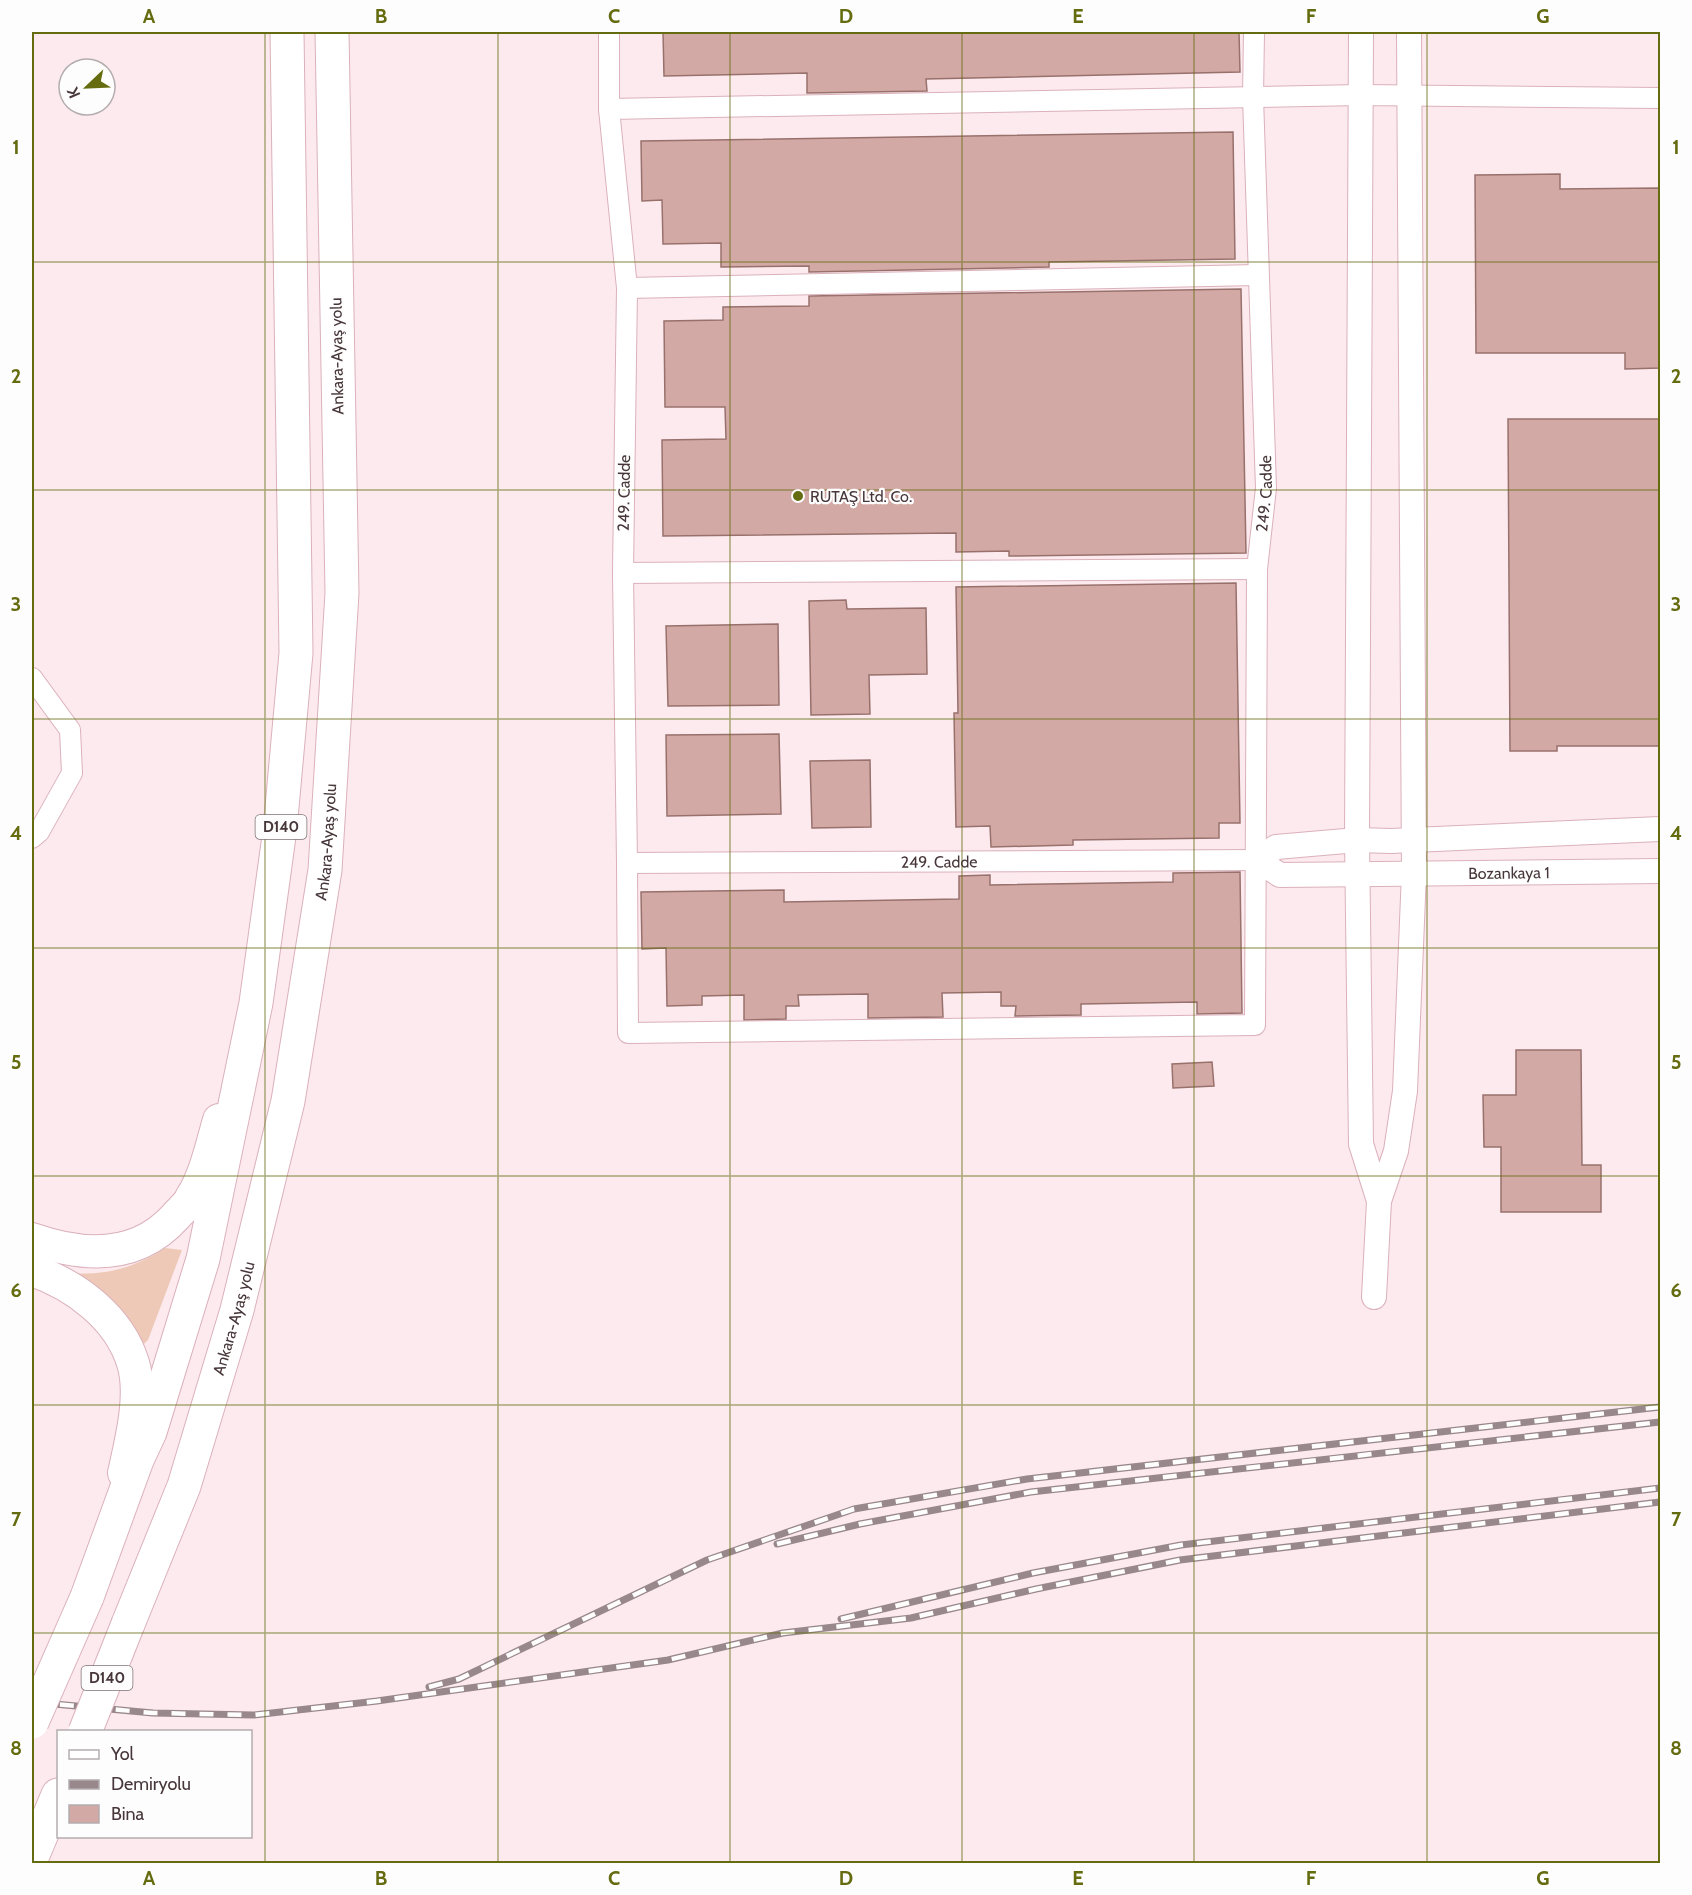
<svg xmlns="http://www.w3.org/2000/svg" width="1692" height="1895" viewBox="0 0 1692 1895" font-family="Cabin,sans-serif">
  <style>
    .green { fill: #efc9b7 }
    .building { fill: #d3a9a5; stroke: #98716d; stroke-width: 1.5 }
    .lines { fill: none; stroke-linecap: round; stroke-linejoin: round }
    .minor-casing { stroke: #dbb1bb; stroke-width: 22 }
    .tertiary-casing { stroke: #dbb1bb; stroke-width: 26 }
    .primary-casing { stroke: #dbb1bb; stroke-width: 34 }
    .trunk-casing { stroke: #dbb1bb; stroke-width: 35 }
    .minor { stroke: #fff; stroke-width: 20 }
    .tertiary { stroke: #fff; stroke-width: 24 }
    .primary { stroke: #fff; stroke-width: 32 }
    .trunk { stroke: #fff; stroke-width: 33 }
    .rail-casing { stroke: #98878b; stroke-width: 7 }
    .rail { stroke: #fdfdfd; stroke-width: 4.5; stroke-dasharray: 14; stroke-linecap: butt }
    .trunk-bridge-casing { stroke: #dbb1bb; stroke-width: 35; stroke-linecap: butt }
    .trunk-bridge { stroke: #fff; stroke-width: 33 }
    .grid { fill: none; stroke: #656b0f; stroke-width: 1.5; stroke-opacity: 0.55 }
    .poi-dot { fill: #656b0f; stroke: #fdfdfd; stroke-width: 2 }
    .labels { text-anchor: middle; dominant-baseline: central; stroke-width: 4.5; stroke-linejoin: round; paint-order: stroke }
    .shield { fill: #fdfdfd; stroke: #7e7274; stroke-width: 1.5 }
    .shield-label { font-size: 15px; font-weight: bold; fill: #47363a }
    .street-label { font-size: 16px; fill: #47363a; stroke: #fdfdfd }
    .poi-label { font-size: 16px; fill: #47363a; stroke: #fdfdfd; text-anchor: start }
    .neatline { fill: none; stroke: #656b0f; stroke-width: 2 }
    .grid-label { font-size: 20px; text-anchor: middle; font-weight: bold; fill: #656b0f }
  </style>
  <rect width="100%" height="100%" fill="#fceaee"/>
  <path class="green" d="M165,1248L182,1250L148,1340L144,1344L126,1318L74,1273C107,1276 138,1266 165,1248Z"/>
  <g class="building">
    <polygon points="663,32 1239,32 1240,72 926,79 927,91 807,93 807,73 664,76"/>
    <polygon points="1233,132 1235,259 1049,262 1049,267 809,272 809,266 721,267 721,243 663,244 662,200 642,201 641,141"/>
    <polygon points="1560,174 1560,189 1660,188 1660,368 1625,369 1625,353 1476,353 1475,175"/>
    <polygon points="1241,289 1246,553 1009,556 1009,551 956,552 956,533 663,536 662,440 726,439 725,407 665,407 664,321 723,320 723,307 809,306 809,296"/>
    <polygon points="1508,419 1660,419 1660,746 1557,746 1557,751 1510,751"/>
    <polygon points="1236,583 1240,823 1219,823 1219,838 1073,840 1073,845 991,847 990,826 956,827 954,713 958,713 956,587"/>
    <polygon points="846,600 847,609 926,608 927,674 869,675 870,714 811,715 809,601"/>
    <polygon points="778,624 779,705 668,706 666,626"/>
    <polygon points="779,734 781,814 667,816 666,735"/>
    <polygon points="870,760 871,827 812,828 810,761"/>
    <polygon points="1240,872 1242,1013 1197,1014 1197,1002 1081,1004 1081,1015 1015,1016 1016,1006 1001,1006 1001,992 942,993 943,1017 868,1018 868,994 798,995 799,1006 786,1006 786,1019 744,1020 744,995 702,996 702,1005 667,1006 666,948 642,949 641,892 784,890 784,902 959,899 959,876 990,875 990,885 1173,882 1173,873"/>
    <polygon points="1516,1050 1581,1050 1582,1165 1601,1165 1601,1212 1501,1212 1501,1147 1484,1147 1483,1095 1516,1095"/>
    <polygon points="1212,1062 1214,1086 1173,1088 1172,1064"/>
  </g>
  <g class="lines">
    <defs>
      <g id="minor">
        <path id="s1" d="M609,32V109L627,288L623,573L627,863L1257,860"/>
        <polyline points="609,109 1361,95 1660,98"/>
        <polyline points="627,288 1258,275"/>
        <polyline points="623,573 1257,569"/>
        <polyline points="32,678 70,730 72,773 39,832 32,838"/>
        <path id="s2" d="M627,863L628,1033L1255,1025L1257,569L1266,488L1253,97L1254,32"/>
      </g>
      <g id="tertiary">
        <polyline points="1361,32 1357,840 1361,1144 1379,1201"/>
        <path id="s3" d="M1660,829L1391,841L1357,840L1276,847L1257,860L1280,875L1660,871"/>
        <polyline points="1374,1297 1379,1201 1396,1151 1405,1091 1414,873 1409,32"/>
      </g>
      <g id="primary">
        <path d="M32,1239C83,1257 137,1260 176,1216C181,1210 188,1205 191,1198C205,1177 212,1144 219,1120"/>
        <path d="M32,1270C75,1285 119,1317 133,1363C143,1395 131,1441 124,1473"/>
      </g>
      <g id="trunk">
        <polyline points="87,1597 137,1460 150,1432 203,1259 256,1003 280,829 296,653 287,32"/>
        <path id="s4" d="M128,1624L184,1486L237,1310L288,1101L325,870L342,593L332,32"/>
        <polyline points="32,1857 58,1795"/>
      </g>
    </defs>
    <use href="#minor" class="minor-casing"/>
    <use href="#tertiary" class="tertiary-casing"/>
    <use href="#primary" class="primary-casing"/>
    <use href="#trunk" class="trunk-casing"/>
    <use href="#minor" class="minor"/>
    <use href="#tertiary" class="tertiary"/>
    <use href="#primary" class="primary"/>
    <use href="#trunk" class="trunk"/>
    <defs>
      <g id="rail">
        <polyline points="777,1544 860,1524 1031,1492 1660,1422"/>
        <polyline points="841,1619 1033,1573 1181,1545 1660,1488"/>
        <polyline points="429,1687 459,1679 707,1560 854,1509 1027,1479 1660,1407"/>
        <polyline points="32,1702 153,1713 254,1715 377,1701 668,1660 783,1633 911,1618 1036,1589 1180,1560 1660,1502"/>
      </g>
    </defs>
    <use href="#rail" class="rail-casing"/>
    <use href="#rail" class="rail"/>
    <defs>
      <g id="trunk-bridge">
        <polyline points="32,1722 87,1597"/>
        <polyline points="85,1732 128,1624"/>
      </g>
    </defs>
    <use href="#trunk-bridge" class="trunk-bridge-casing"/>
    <use href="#trunk-bridge" class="trunk-bridge"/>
  </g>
  <path class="grid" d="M265,32V1864M498,32V1864M730,32V1864M962,32V1864M1194,32V1864M1427,32V1864M32,262H1660M32,490H1660M32,719H1660M32,948H1660M32,1176H1660M32,1405H1660M32,1633H1660"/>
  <circle class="poi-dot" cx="798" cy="496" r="6"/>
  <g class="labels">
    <g class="shield">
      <rect x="255.5" y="815" width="51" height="24" rx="4.5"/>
      <rect x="81.5" y="1666" width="51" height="24" rx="4.5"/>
    </g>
    <g class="shield-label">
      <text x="281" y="827">D140</text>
      <text x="107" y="1678">D140</text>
    </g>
    <g class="street-label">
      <text transform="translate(337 356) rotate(-91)">Ankara-Ayaş yolu</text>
      <text transform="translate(624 493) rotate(-89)">249. Cadde</text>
      <text stroke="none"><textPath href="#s2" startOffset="1329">249. Cadde</textPath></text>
      <text stroke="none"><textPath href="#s4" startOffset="810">Ankara-Ayaş yolu</textPath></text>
      <text stroke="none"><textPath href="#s1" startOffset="1144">249. Cadde</textPath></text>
      <text stroke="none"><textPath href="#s3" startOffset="664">Bozankaya 1</textPath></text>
      <text stroke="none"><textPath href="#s4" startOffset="324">Ankara-Ayaş yolu</textPath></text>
    </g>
    <g class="poi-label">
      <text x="810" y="496">RUTAŞ Ltd. Co.</text>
    </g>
  </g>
  <rect width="1692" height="1895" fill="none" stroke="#fdfdfd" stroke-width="66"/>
  <rect x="57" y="1730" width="195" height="108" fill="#fdfdfd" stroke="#b4adaf" stroke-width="1.5"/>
  <rect x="69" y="1750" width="30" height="9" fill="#ffffff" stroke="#b4adaf" stroke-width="1.5"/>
  <text x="111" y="1760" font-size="18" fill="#47363a">Yol</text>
  <rect x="69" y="1780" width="30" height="9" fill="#98878b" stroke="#b4adaf" stroke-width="1.5"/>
  <text x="111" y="1790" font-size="18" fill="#47363a">Demiryolu</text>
  <rect x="69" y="1805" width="30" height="18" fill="#d3a9a5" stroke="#b4adaf" stroke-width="1.5"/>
  <text x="111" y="1820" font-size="18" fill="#47363a">Bina</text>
  <g transform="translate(87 87) rotate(247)"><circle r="28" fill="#fdfdfd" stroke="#b4adaf" stroke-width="1.5"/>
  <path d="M0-4.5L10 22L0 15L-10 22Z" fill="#656b0f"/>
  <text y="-9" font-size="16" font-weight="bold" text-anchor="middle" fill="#47363a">K</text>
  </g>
  <rect x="33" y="33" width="1626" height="1829" class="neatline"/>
  <g class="grid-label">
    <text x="149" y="23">A</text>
    <text x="381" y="23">B</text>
    <text x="614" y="23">C</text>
    <text x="846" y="23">D</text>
    <text x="1078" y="23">E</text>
    <text x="1311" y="23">F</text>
    <text x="1543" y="23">G</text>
    <text x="16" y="154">1</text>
    <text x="1676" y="154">1</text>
    <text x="16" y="383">2</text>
    <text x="1676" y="383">2</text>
    <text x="16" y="611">3</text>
    <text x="1676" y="611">3</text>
    <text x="16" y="840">4</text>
    <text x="1676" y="840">4</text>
    <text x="16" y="1069">5</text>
    <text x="1676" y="1069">5</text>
    <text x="16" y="1297">6</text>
    <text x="1676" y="1297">6</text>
    <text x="16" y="1526">7</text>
    <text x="1676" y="1526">7</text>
    <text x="16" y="1755">8</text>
    <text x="1676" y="1755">8</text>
    <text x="149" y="1885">A</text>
    <text x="381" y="1885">B</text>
    <text x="614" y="1885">C</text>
    <text x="846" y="1885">D</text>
    <text x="1078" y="1885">E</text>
    <text x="1311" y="1885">F</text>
    <text x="1543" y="1885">G</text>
  </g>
</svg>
